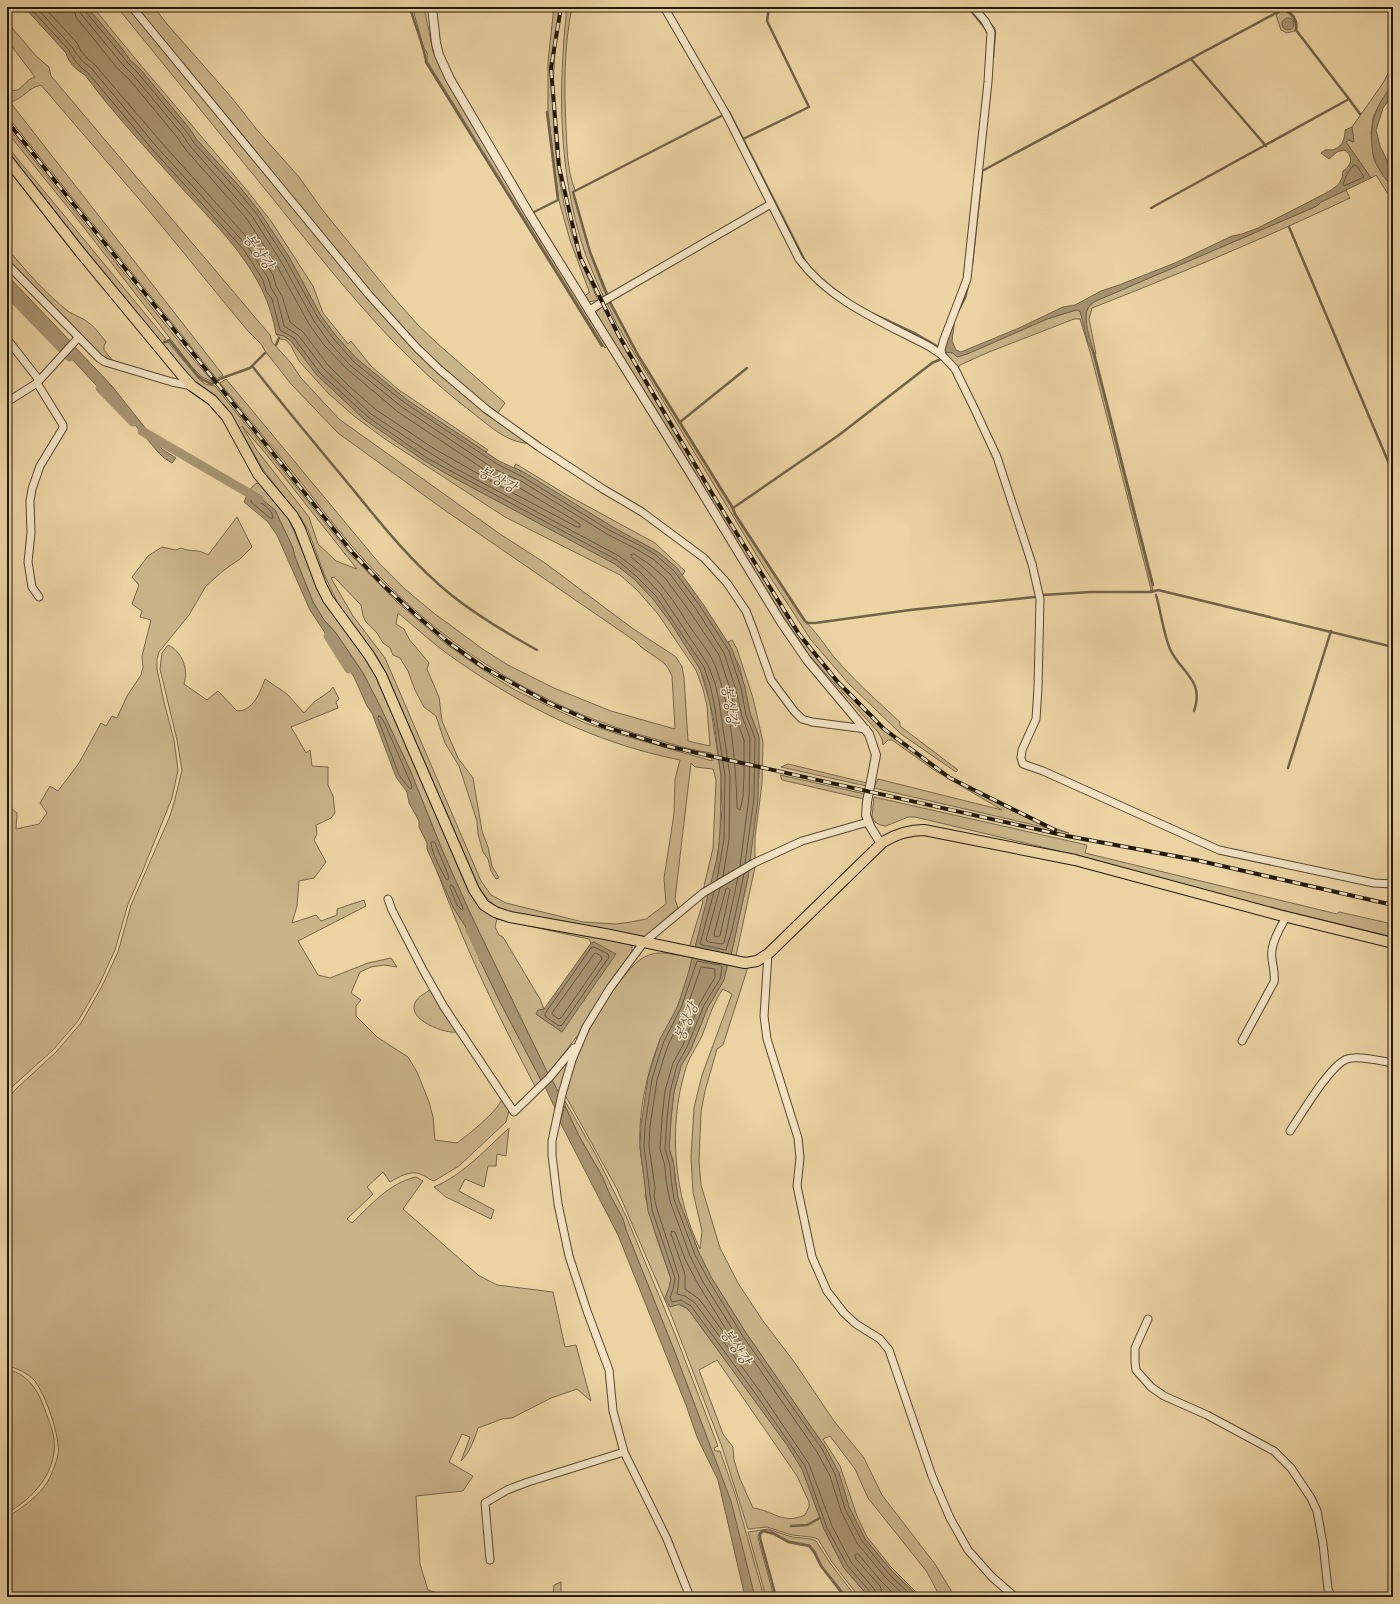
<svg xmlns="http://www.w3.org/2000/svg" width="1400" height="1604" viewBox="0 0 1400 1604" font-family="'Libre Bodoni','Noto Serif KR',serif">
  <style>
    .green { fill: #c9b389; stroke: #76664c; fill-rule: evenodd }
    .water { fill: #a79370; stroke: #726249 }
    .lines { fill: none; stroke-linecap: round; stroke-linejoin: round }
    .shore { stroke: #65563f; stroke-width: 1 }
    .stream { stroke: #726249; stroke-width: 2.5 }
    .canal { stroke: #a79370; stroke-width: 9 }
    .minor-casing { stroke: #554733; stroke-width: 9 }
    .tertiary-casing { stroke: #554733; stroke-width: 10 }
    .primary-casing { stroke: #23180e; stroke-width: 12 }
    .minor { stroke: #f2e2c3; stroke-width: 7 }
    .tertiary { stroke: #f2e2c3; stroke-width: 8 }
    .primary { stroke: #ebd3a2; stroke-width: 10 }
    .rail-casing { stroke: #23180e; stroke-width: 4 }
    .rail { stroke: #f2e2c3; stroke-width: 2.5; stroke-dasharray: 8; stroke-linecap: butt }
    .labels { text-anchor: middle; dominant-baseline: central; stroke-width: 3; stroke-linejoin: round; paint-order: stroke }
    .water-label { font-size: 14px; font-style: italic; fill: #584935; stroke: #f2e2c3 }
  </style>
  <rect width="100%" height="100%" fill="#ebd3a2"/>
  <filter id="stains"><feTurbulence type="fractalNoise" baseFrequency=".005" numOctaves="4"/><feColorMatrix values="0 0 0 0 .2 0 0 0 0 .09 0 0 0 0 .02 0 0 0 .5 -.17"/></filter>
  <radialGradient id="worn" r=".72"><stop offset=".6" stop-color="#630" stop-opacity="0"/><stop offset="1" stop-color="#630" stop-opacity=".3"/></radialGradient>
  <g class="green">
    <polygon points="87,7 93,7 133,56 245,188 271,221 313,286 323,313 348,344 351,341 371,366 399,390 488,450 486,452 407,400 357,359 336,336 321,316 289,257 259,211 239,186 197,140 189,128 140,69 130,60 120,46"/>
    <path d="M117,7H128L248,151L442,375L495,420L531,444C506,442 492,428 473,413C387,348 324,261 256,178C210,121 163,64 117,7Z"/>
    <polygon points="135,7 154,7 167,24 232,98 258,131 299,177 321,208 393,297 418,325 438,344 505,403 497,414 441,368 399,326"/>
    <polygon points="411,7 424,7 433,51 440,68 477,133 607,346 605,348 427,61 427,53 423,46 413,9"/>
    <path d="M554,7H560C548,90 550,179 580,258C585,273 592,286 598,300L589,302L584,296L589,293V291L570,240L559,201L548,111V61Z"/>
    <path d="M567,7H572C564,46 564,87 566,127C567,148 567,170 575,190L573,192C582,228 592,263 607,297L604,298C597,282 590,267 584,250C558,171 558,89 567,7Z"/>
    <path d="M974,7H976L995,28L969,278C964,300 945,332 945,352L953,353L957,357L967,354L1047,319L1076,310L1080,311L1093,354L1153,590L1150,591L1151,589L1091,355L1080,319H1074L989,352L960,365L957,369L944,352L943,347L968,279L987,98L992,32L986,20Z"/>
    <path d="M1281,11H1286C1292,16 1297,23 1295,31L1287,33L1281,30L1276,15Z"/>
    <path d="M7,22L36,56L49,67L51,76L270,335L272,342L291,363L301,378L339,419L500,534L545,563L632,628L676,657L682,667L684,677L688,741L710,746L707,706L703,689L696,670L658,614L637,590L620,575L505,517L385,439L354,416L328,393L299,361L291,346L286,340L280,339L276,334L284,336L291,341L317,375L365,420L425,461L447,474L615,564L634,579L653,599L671,623L700,669L710,703L721,776L720,838L715,871L695,948H689L703,902L701,899L713,848L716,780L713,769L695,767L691,763L675,899L678,908L645,937L507,912C492,906 485,897 477,884L386,673L377,657L339,606L324,574L308,530L301,518L264,471L236,423L187,374L33,186L7,153V146L166,339L164,340V343L168,342L199,379L205,384L215,386L350,554L397,602L446,644L482,669L515,690L559,711L585,723L618,734L712,761L711,753C685,749 659,740 634,733C540,705 455,652 386,583C356,553 330,520 304,486C276,452 248,417 220,383L226,379L379,563L406,590L435,614L484,650L508,665L554,688L611,711L675,729L672,676L668,668L664,663L641,647L635,641L443,509L338,433L291,384L265,351L261,344L247,330L151,213L41,85C27,88 24,99 10,102L223,375L217,379L7,116V91L18,90L30,79L35,77L7,40ZM242,426L266,454L357,569L336,561L318,544L309,517L256,449ZM334,577L361,605L363,616L366,622L377,633L383,643L390,648L393,655L400,658L408,671L415,690L424,707L436,716L445,743L459,766L477,821L478,834L483,852L488,859L491,871L496,879L499,878L492,866L488,847L482,831L473,778L458,758L442,721L439,697L427,669L429,663L409,639L404,629L396,624L398,613C414,626 429,640 445,652C515,703 594,743 680,760L675,779L674,814L664,878L666,904L646,919L631,922L616,924L583,922L506,903L491,895L481,881L385,658L353,616L331,578Z"/>
    <polygon points="1393,64 1393,84 1380,103 1373,118 1371,133 1374,159 1380,171 1393,188 1393,202 1376,175 1371,178 1346,142 1349,140 1353,142 1352,127 1383,83"/>
    <polygon points="7,126 184,348 213,382 202,377 193,368 82,225 7,132"/>
    <path d="M1346,190L1350,198C1265,238 1179,274 1092,308L1089,319L1096,354L1094,353C1091,343 1082,318 1088,308C1090,304 1094,302 1098,300L1317,206L1321,202Z"/>
    <path d="M7,248C25,270 46,294 69,312C74,315 80,317 85,320C94,326 100,334 106,342L104,346V350L113,361L97,353L7,262Z"/>
    <path d="M609,302L638,356L732,508L734,514L804,621C812,626 827,648 834,657C854,680 877,701 900,722V726L958,770L956,772L901,734L849,684L811,640L765,569L617,325L607,303Z"/>
    <path d="M602,306C637,373 677,437 716,501C733,529 750,557 767,585C778,604 789,623 802,640C868,727 965,800 1069,833L874,788L878,779L1002,810L934,770L892,740H888L883,745L882,739L878,732L809,655L779,610L596,313Z"/>
    <path d="M516,464L567,495L655,543L685,571L682,576C664,549 636,542 611,526C589,512 567,500 545,487C535,480 525,473 514,467Z"/>
    <path d="M257,483L262,484L288,517L321,596L328,608L353,638L373,667L481,907L626,942L632,946V951L628,958L578,1035L548,1074L470,913L443,852L410,770L380,706L363,673L336,633L324,620L313,602L295,557L293,548L275,510L259,497L248,493L252,487ZM497,919L589,939L591,943L594,942L562,1032L536,1014L544,1009L540,999L503,937L499,935L495,927Z"/>
    <path d="M237,517L252,547L240,559L224,570L206,586L189,615L159,652L157,659V669L164,702L174,740L178,770L172,798L143,870L128,904L115,950L99,985L78,1021L53,1050L13,1086L7,1094V805L17,813L16,829L39,824L47,813L40,803L50,786L58,791L79,763L101,723L106,726L112,716L117,718L127,696L141,675L143,667L142,656L151,620L140,617L142,611L132,604L139,585L132,577L148,556L162,547L176,550L181,548C193,553 197,548 208,555Z"/>
    <polygon points="732,640 737,649 753,698 763,742 762,784 755,837 755,867 736,956 731,955 748,877 759,775 759,737 750,713 740,668 728,642"/>
    <path d="M168,645C182,651 189,670 184,684L207,700L218,691L237,711C253,711 260,693 265,679L287,694L304,713L314,702L330,691L333,687L339,699L336,702L338,708L291,727L306,753L310,750L312,766L328,767V785L333,796L335,813L331,818L316,825L317,834L314,840L326,862L314,878L299,881L297,906L292,923L316,915L321,921L337,915V909L364,900L366,906L298,941L318,975L330,978L368,963L391,958L397,967L384,965L371,967L360,972L351,993L361,1000L356,1006V1016L377,1037L408,1057L417,1072L429,1102L433,1117L435,1140L457,1143C469,1134 497,1112 502,1099L509,1110L506,1122L459,1166L434,1181C428,1179 426,1176 420,1174C411,1170 398,1177 390,1182L383,1172L367,1187L373,1194L347,1219L352,1223C371,1205 389,1183 416,1177L423,1181L403,1209L478,1275L497,1285L553,1292L565,1347L576,1345L591,1401L577,1389L551,1398L512,1418L502,1419L478,1428C475,1438 469,1454 461,1461L470,1437L462,1434L449,1462L473,1476L463,1491L416,1496L420,1564L428,1590L441,1594V1597H7V1517C21,1509 40,1495 48,1481C52,1474 56,1463 58,1455C61,1438 45,1393 34,1380C27,1373 17,1368 7,1366V1099L16,1089L56,1052L81,1023L102,986L118,952L131,905L170,816L175,799L182,770L177,740L160,669L162,653Z"/>
    <polygon points="788,764 867,783 866,786 781,767"/>
    <polygon points="780,775 865,794 864,799 782,780"/>
    <polygon points="874,797 1087,845 1085,853 1337,914 1339,912 1393,924 1393,937 1215,894 1084,857 915,817 908,817 886,826 880,825 875,822 872,817"/>
    <path d="M437,871L445,886L453,907L478,946L479,958L500,1002L542,1082L536,1088C499,1018 464,946 437,871Z"/>
    <path d="M664,953L684,956L686,954L693,955C688,978 680,1001 671,1022C668,1028 663,1034 660,1040C647,1071 638,1114 640,1147C641,1161 644,1175 646,1189L645,1196L656,1236L671,1279L669,1288L665,1298L688,1309L787,1445L802,1469L824,1529L844,1568L869,1597H859L832,1562L818,1539L811,1537L792,1535L767,1527L748,1529L722,1447L670,1312L617,1189L565,1095C571,1077 576,1059 583,1042C593,1021 626,962 649,955C654,953 659,953 664,953ZM717,1360L797,1476L809,1502V1507L805,1515C782,1525 775,1511 753,1508L740,1479L734,1460L733,1447L723,1434L699,1370Z"/>
    <path d="M728,963L748,967L723,1045L717,1049L705,1091L701,1112L699,1161L701,1185L720,1248L738,1283L763,1321L795,1363L834,1421L864,1458L882,1495L935,1564L955,1597H940L927,1572L868,1498L855,1469L830,1436L823,1439L840,1466L857,1516L867,1537L891,1567L921,1597H919L892,1571L865,1539L849,1507L839,1473L825,1447L746,1333L711,1277L699,1253L678,1198L673,1160L669,1149L671,1118L674,1092L681,1066L691,1049L708,1007L720,987ZM723,989L732,994L702,1075L694,1108L691,1157L693,1192L702,1231L700,1249C674,1196 668,1128 685,1071C688,1059 696,1048 702,1036C708,1020 713,1003 723,989Z"/>
    <path d="M431,989L457,1032C445,1034 407,1020 415,1003C417,997 426,993 431,989Z"/>
    <polygon points="566,1062 569,1062 561,1097 552,1080"/>
    <polygon points="565,1101 596,1155 626,1216 675,1334 718,1446 714,1448 715,1451 720,1451 736,1497 764,1597 755,1597 709,1443 674,1350 626,1230 623,1219 610,1195 602,1176 579,1136 565,1106"/>
    <path d="M509,1128L506,1156L497,1154L496,1166H488L484,1187L465,1179L459,1191L494,1210L491,1219L446,1197L434,1187C463,1175 486,1149 509,1128Z"/>
    <path d="M7,1369C29,1375 38,1390 45,1410C48,1419 53,1430 54,1439C58,1471 33,1499 7,1513Z"/>
    <polygon points="768,1529 792,1537 811,1539 816,1541 830,1563 856,1597 847,1597 822,1566 815,1551 810,1545 789,1541 769,1530 763,1530 759,1533 758,1538 774,1597 766,1597 748,1532"/>
    <polygon points="561,1582 561,1597 553,1597 554,1585"/>
  </g>
  <g class="water">
    <path d="M24,7H87L120,46L130,60L140,69L189,128L197,140L239,186L259,211L289,257L321,316L336,336L357,359L407,400L499,461L525,473L611,526L658,552L677,568L703,604L732,649L745,687L750,713L759,737L758,799L748,877L731,955L695,948L718,854L722,809L721,776L714,721L706,686L700,669L671,623L653,599L634,579L615,564L447,474L425,461L365,420L317,375L291,341L284,336L276,334C266,271 219,229 178,184C146,148 113,113 85,75C76,70 68,62 66,53Z"/>
    <circle cx="1288" cy="24" r="6"/>
    <path d="M1393,84V94L1383,108L1376,130L1380,146L1393,173V188C1387,181 1381,173 1377,165C1373,158 1372,151 1372,144C1370,119 1378,103 1393,84Z"/>
    <path d="M1352,127L1354,142L1349,140L1346,142L1371,178L1321,202L1317,206L1098,300C1094,302 1090,304 1088,308C1082,318 1091,343 1094,353L1088,343L1080,311L1076,310L1047,319L967,354L957,357L953,353L945,352V348L955,319L952,341L956,350L961,352L1019,328L1063,307L1075,305L1101,291L1119,285L1175,263L1232,236L1242,234L1258,228L1328,192L1338,185L1342,178L1343,171C1352,165 1354,156 1344,150L1337,152L1329,159L1321,153L1325,150C1329,149 1332,151 1335,149C1343,146 1345,137 1345,130Z"/>
    <polygon points="7,275 71,342 64,349 7,289"/>
    <polygon points="74,346 112,386 162,449 176,458 172,463 164,458 158,452 114,400 96,385 70,357 65,355"/>
    <polygon points="248,493 259,497 275,510 293,548 295,557 313,602 324,620 336,633 363,673 380,706 410,770 443,852 470,913 548,1074 542,1082 500,1002 479,958 478,946 453,907 427,849 427,843 419,827 419,821 409,803 407,792 396,777 372,713 367,706 354,677 310,610 277,535 267,521 244,502"/>
    <polygon points="594,942 616,954 562,1032 536,1014 538,1010 544,1009 591,943"/>
    <polygon points="693,955 728,963 724,980 708,1007 691,1049 681,1066 674,1092 671,1118 669,1149 674,1165 675,1179 678,1198 699,1253 711,1277 746,1333 825,1447 839,1473 849,1507 865,1539 892,1571 919,1597 869,1597 844,1568 824,1529 802,1469 787,1445 688,1309 680,1304 670,1307 665,1298 669,1288 671,1279 648,1211 640,1146 641,1125 648,1078 660,1039 678,1006 688,974"/>
    <polygon points="552,1080 561,1097 556,1110 545,1087"/>
    <polygon points="565,1106 579,1136 602,1176 610,1195 623,1219 626,1230 674,1350 731,1501 755,1597 745,1597 718,1480 697,1437 686,1405 618,1235 560,1122"/>
  </g>
  <g class="lines">
    <g class="shore">
      <path d="M29,7L69,50C73,60 79,66 88,73L152,149L244,250L263,280L266,291L272,299L280,330L294,338L320,373L368,417L427,458L449,470L617,560L636,576L656,596L704,667L710,685L714,703L725,776L724,839L717,880"/>
      <path d="M36,7L72,47C79,58 82,61 92,69L156,146L248,247L268,278L271,288L277,298L284,326L298,335L324,369L371,414L430,453L451,466L619,556L640,572L660,593L708,665L715,683L719,701L730,776L729,839L723,876"/>
      <polyline points="44,7 77,43 81,51 88,59 96,66 161,142 252,243 273,275 276,286 282,296 290,322 303,332 328,365 349,386 375,409 433,448 496,484 577,527 580,527 580,524 572,519 508,481 491,474 398,412 347,369 324,345 309,324 277,266 247,219 186,150 177,137 129,79 118,69 76,17 73,7"/>
      <polyline points="79,7 81,14 123,65 133,75 182,134 190,146 252,216 282,263 314,321 329,342 351,366 402,407 494,469 521,481 607,534 638,550 653,559 670,574 696,609 724,653 736,690 742,716 750,738 749,797 740,866"/>
      <polyline points="84,7 85,11 116,48 127,62 137,72 186,131 194,143 236,189 256,213 286,260 318,318 333,338 354,362 405,403 497,464 523,477 609,530 641,546 656,555 674,571 700,606 729,651 741,688 746,715 755,738 754,798 745,863"/>
      <polygon points="1354,165 1357,166 1364,177 1344,186 1343,184 1347,174"/>
      <path d="M253,499C261,502 273,510 273,518H270L251,502V500Z"/>
      <path d="M634,554L649,564L665,578L690,612L719,655L731,692L736,718L744,740V775L743,797L740,810L737,808C736,762 731,708 715,665C710,653 702,644 695,634C684,619 676,603 664,589C655,577 643,567 631,557V555Z"/>
      <polygon points="379,716 381,717 385,724 412,786 411,789 409,788 399,775 378,719"/>
      <path d="M433,842L435,843L449,877L448,880L446,879C441,870 432,854 431,843Z"/>
      <polygon points="451,885 453,886 463,908 462,910 457,905 450,887"/>
      <polyline points="720,888 706,940 708,942 722,944 724,943 738,877"/>
      <polygon points="728,888 730,890 720,936 715,937 714,934 726,889"/>
      <polyline points="714,892 700,944 702,945 726,950 732,930 744,874"/>
      <polygon points="592,947 594,947 608,954 609,957 562,1025 559,1026 545,1016 545,1014"/>
      <polygon points="596,953 601,956 602,959 561,1018 558,1019 553,1015 552,1013 594,954"/>
      <polygon points="672,1231 675,1232 685,1259 698,1284 727,1331 726,1333 724,1333 699,1299 685,1289 685,1274 671,1234"/>
      <polyline points="872,1597 871,1593 847,1565 827,1528 805,1466 755,1393 691,1306 681,1300 672,1302 670,1298 673,1289 675,1278 652,1210 644,1146 645,1126 652,1079 660,1053 664,1041 681,1008 697,961 720,965 722,967 720,979 704,1005 687,1047 677,1065 670,1092 667,1118 665,1149 670,1166 671,1179 674,1199 695,1255 708,1279 742,1335 822,1449 835,1474 845,1509 862,1541 889,1574 913,1597"/>
      <polyline points="877,1597 875,1590 851,1562 832,1526 809,1464 759,1390 695,1303 685,1296 677,1294 679,1277 657,1209 654,1196 655,1188 649,1146 650,1126 657,1080 665,1054 669,1043 686,1010 701,967 715,969 715,977 700,1003 683,1045 673,1063 665,1091 662,1118 660,1149 665,1166 666,1180 670,1201 690,1256 703,1282 738,1338 817,1452 830,1476 841,1511 857,1543 885,1577 906,1597"/>
      <polyline points="883,1597 880,1586 856,1559 855,1556 856,1554 858,1554 881,1581 897,1597"/>
    </g>
    <g class="stream">
      <path d="M408,7L411,11C415,25 425,49 426,62L602,346"/>
      <polyline points="769,7 767,21 809,107 743,139 806,263"/>
      <polyline points="968,7 985,28 987,32"/>
      <polyline points="993,57 995,31"/>
      <polyline points="1191,59 1266,146"/>
      <polyline points="1349,99 1360,114"/>
      <polyline points="729,112 743,139"/>
      <polyline points="982,171 1276,13 1280,10 1278,7"/>
      <path d="M1151,208L1349,99L1296,30C1298,19 1291,10 1280,10"/>
      <polyline points="534,212 558,200 547,112"/>
      <polyline points="1289,227 1393,473"/>
      <polyline points="972,264 982,173"/>
      <polyline points="607,294 590,252 573,192 723,115"/>
      <polyline points="610,302 638,355 733,508 735,514 805,621 808,623 815,623 910,610 1034,597"/>
      <polyline points="871,313 916,334 937,346"/>
      <polyline points="957,313 965,298 968,286"/>
      <polyline points="165,342 169,340 198,376 203,380 212,384 222,378 250,368 265,353"/>
      <polyline points="276,345 279,338"/>
      <polyline points="1094,353 1153,585"/>
      <path d="M253,367C284,407 318,447 351,487C381,524 412,563 450,594C475,614 508,634 537,650"/>
      <polyline points="680,422 747,368"/>
      <polyline points="733,508 839,435 932,363 941,359"/>
      <polyline points="1043,595 1090,592 1151,592 1158,590 1393,647"/>
      <path d="M1156,595C1161,612 1163,632 1170,649C1181,673 1205,680 1194,711"/>
      <polyline points="1288,768 1331,631"/>
      <polyline points="791,1526 807,1525 820,1518"/>
      <polyline points="776,1597 760,1538 760,1534 763,1531 774,1534 788,1542 809,1546 814,1552 821,1566 845,1597"/>
    </g>
    <g class="canal">
      <polyline points="7,292 70,357"/>
      <polyline points="100,388 133,422"/>
      <polyline points="142,431 259,499"/>
      <polyline points="328,636 349,669"/>
      <polyline points="470,929 483,957"/>
    </g>
    <defs>
      <g id="minor">
        <polyline points="132,7 369,295 417,348 440,370 486,409 539,447 603,489 642,512 704,558 727,583 746,611 753,629 771,680 794,711 802,719 812,722 866,729"/>
        <path d="M664,7L726,114L799,259C831,302 883,322 930,347L942,355L955,369L976,412L997,457L1032,564L1040,599L1038,688L1036,719L1022,750L1021,758L1023,764L1043,771L1219,850L1374,883L1393,884"/>
        <polyline points="7,264 99,358 105,362 172,382 192,386"/>
        <polyline points="589,311 602,302 771,204"/>
        <polyline points="7,339 39,380"/>
        <polyline points="942,355 941,350 944,339 967,279 988,82 991,32 985,21 973,7"/>
        <polyline points="37,383 63,425 63,428 40,466 32,489 30,501 31,533 28,562 32,587 39,597"/>
        <polyline points="7,402 37,383 78,338"/>
        <polyline points="388,899 392,910 423,970 444,1007 514,1112 549,1078 574,1048"/>
        <polyline points="768,954 764,1016 767,1039 798,1138 800,1158 797,1186 812,1257 827,1291 844,1313 856,1324 880,1339 889,1350 932,1476 950,1518 968,1550 992,1577 1015,1597"/>
        <path d="M1242,1041L1274,982C1276,970 1270,961 1272,950C1273,939 1281,926 1286,917"/>
        <path d="M1290,1131C1301,1115 1330,1065 1347,1059C1358,1055 1381,1061 1393,1063"/>
        <polyline points="1148,1319 1135,1348 1135,1362 1136,1370 1151,1387 1164,1396 1207,1415 1274,1451 1291,1468 1311,1498 1317,1511 1323,1544 1328,1589 1331,1597"/>
        <polyline points="490,1560 485,1503 507,1490 528,1482 624,1452"/>
        <polyline points="690,1597 667,1539 624,1452 613,1411 609,1370 587,1311 569,1256 558,1204 552,1155 552,1141 562,1094 572,1060 586,1027 610,988 644,942 703,893 754,863 802,841 868,822"/>
      </g>
      <polyline id="tertiary" points="432,7 436,43 439,55 450,79 530,215 689,471 781,622 807,660 869,734 876,755 867,802 866,815 870,826 881,844"/>
      <path id="primary" d="M7,159L80,252L181,374L192,386L212,400L227,417L258,474L293,516L300,529L321,585L328,599L369,655L381,675L474,890L484,905L495,912L510,917L605,934L745,963L757,961L768,954L883,842C896,834 909,830 924,830L1075,860L1279,915L1393,943"/>
    </defs>
    <use href="#minor" class="minor-casing"/>
    <use href="#tertiary" class="tertiary-casing"/>
    <use href="#primary" class="primary-casing"/>
    <use href="#minor" class="minor"/>
    <use href="#tertiary" class="tertiary"/>
    <use href="#primary" class="primary"/>
    <defs>
      <g id="rail">
        <polyline points="561,7 551,68 559,167 580,257 619,336 713,495 799,634 837,681 884,729 950,778 1055,830"/>
        <polyline points="7,121 352,552 383,585 416,615 448,642 483,667 547,702 602,726 667,746 706,755 1067,836 1196,860 1393,905"/>
      </g>
    </defs>
    <use href="#rail" class="rail-casing"/>
    <use href="#rail" class="rail"/>
  </g>
  <g class="labels">
    <g class="water-label">
      <text transform="translate(258 252) rotate(54)">봉상강</text>
      <text transform="translate(497 480) rotate(27)">봉상강</text>
      <text transform="translate(729 705) rotate(81)">봉상강</text>
      <text transform="translate(687 1022) rotate(-68)">봉상강</text>
      <text transform="translate(735 1347) rotate(55)">봉상강</text>
    </g>
  </g>
  <rect width="1400" height="1604" fill="none" stroke="#ebd3a2" stroke-width="24"/>
  <rect x="8" y="8" width="1384" height="1588" fill="none" stroke="#23180e" stroke-width="2"/>
  <rect x="12" y="12" width="1376" height="1580" fill="none" stroke="#23180e"/>
  <rect width="100%" height="100%" filter="url(#stains)"/>
  <rect width="100%" height="100%" fill="url(#worn)"/>
</svg>
